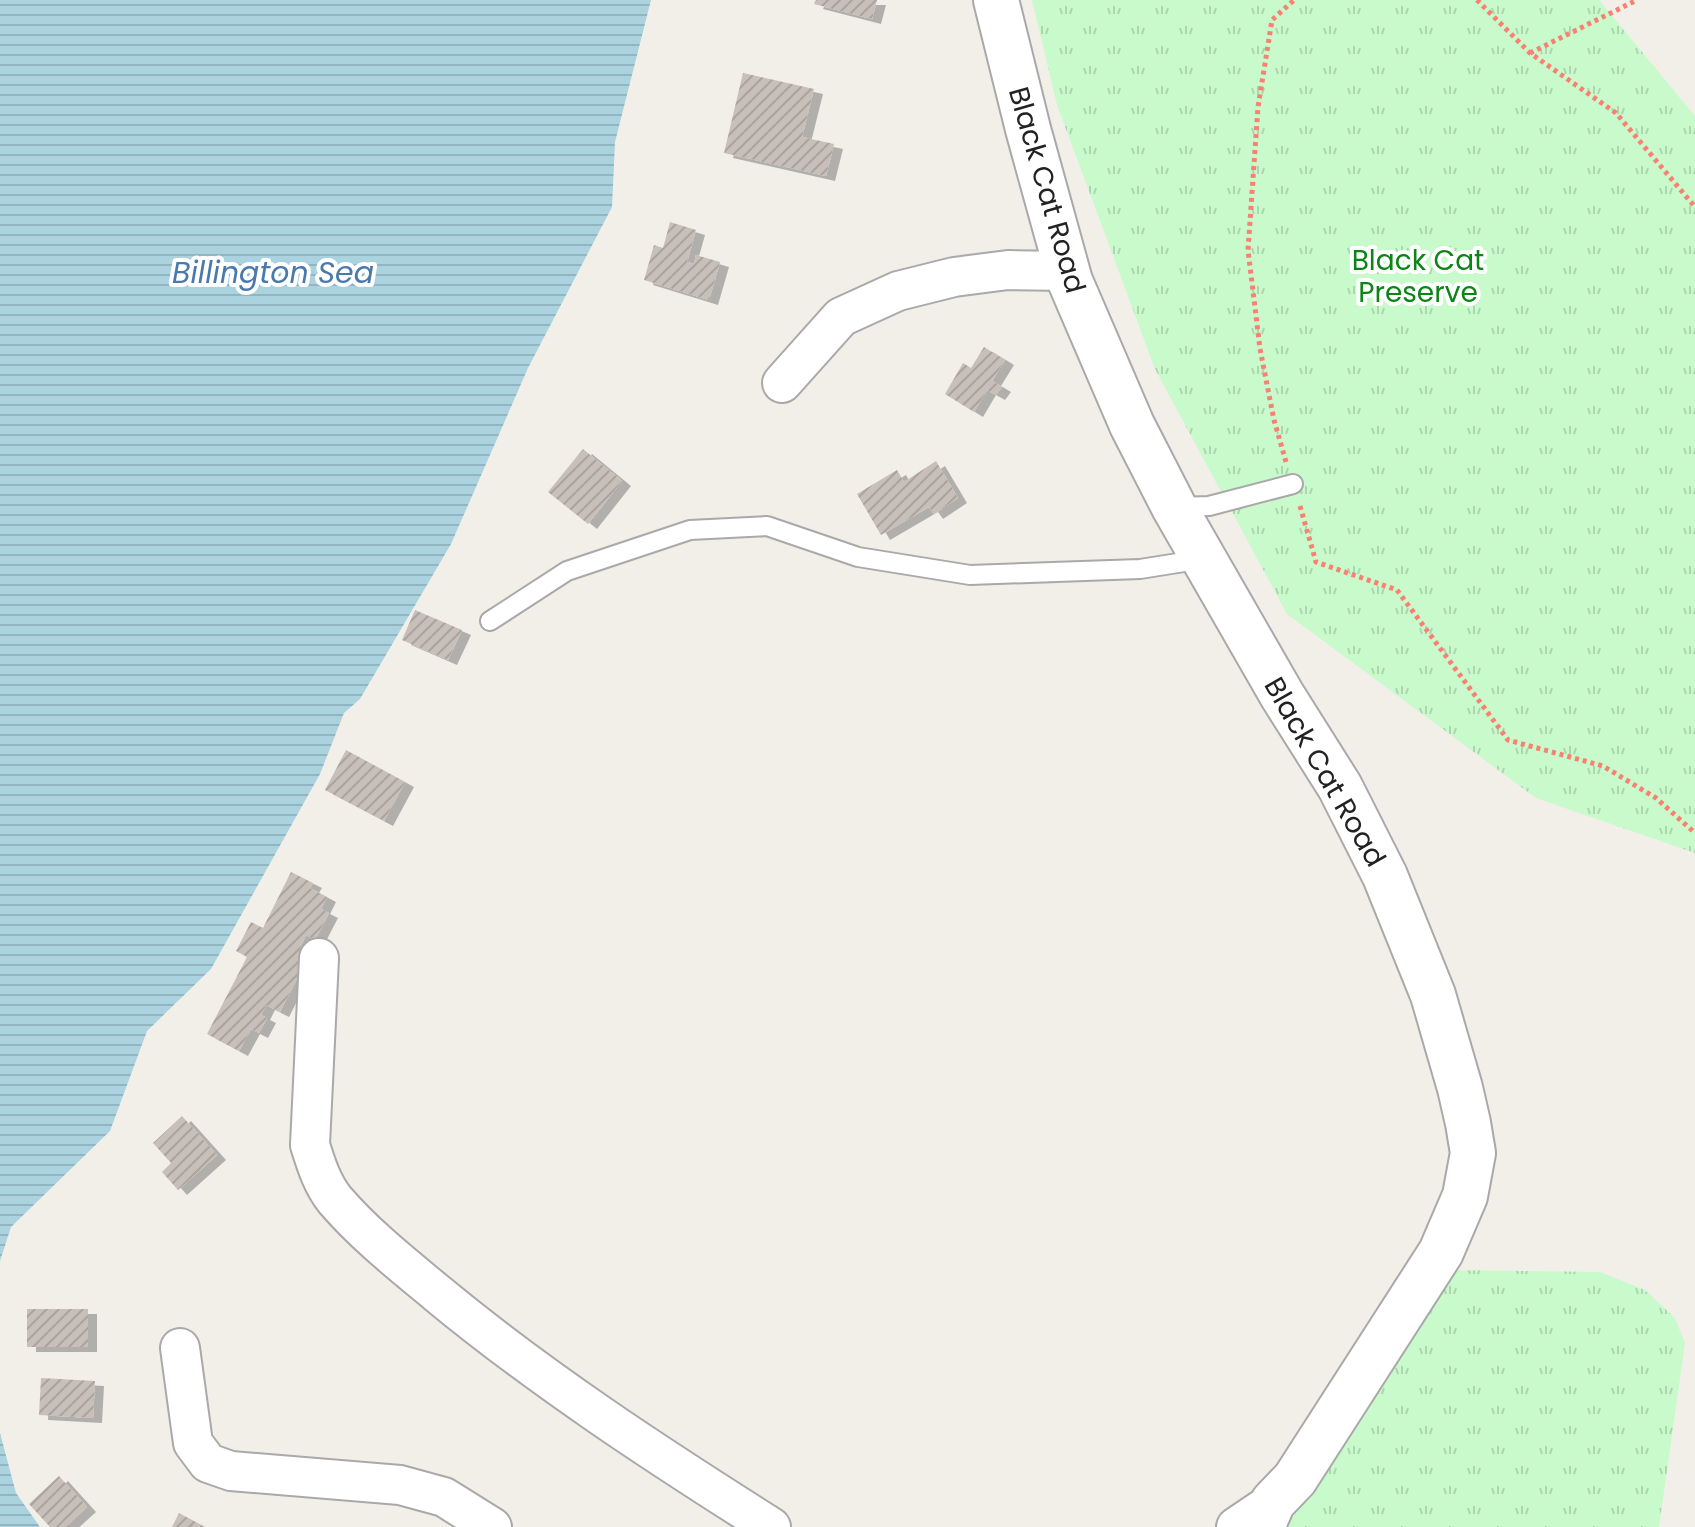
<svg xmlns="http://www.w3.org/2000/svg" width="1695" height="1527" viewBox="0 0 1695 1527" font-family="Poppins,sans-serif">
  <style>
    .park { fill: url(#park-tufts) }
    .water { fill: url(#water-rules) }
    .building { fill: url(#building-hatch); filter: url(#shadow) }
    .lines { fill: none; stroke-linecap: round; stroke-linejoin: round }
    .service-casing { stroke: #a9a9a9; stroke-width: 22 }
    .minor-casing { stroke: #a9a9a9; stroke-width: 42 }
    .tertiary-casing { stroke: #a9a9a9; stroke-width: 48 }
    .path { stroke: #fa8072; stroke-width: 5; stroke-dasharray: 4 4; stroke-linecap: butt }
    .service { stroke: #fff; stroke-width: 18 }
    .minor { stroke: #fff; stroke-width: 38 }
    .tertiary { stroke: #fff; stroke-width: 44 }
    .labels { text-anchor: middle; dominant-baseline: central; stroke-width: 8; stroke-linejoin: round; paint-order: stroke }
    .street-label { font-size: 28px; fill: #222; stroke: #fff }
    .park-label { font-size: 28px; fill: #0c8416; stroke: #fff }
    .water-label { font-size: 30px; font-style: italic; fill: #4a7aab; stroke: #fff }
  </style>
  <defs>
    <pattern id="park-tufts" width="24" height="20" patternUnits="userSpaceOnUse" patternTransform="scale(2)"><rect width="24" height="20" fill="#c8facc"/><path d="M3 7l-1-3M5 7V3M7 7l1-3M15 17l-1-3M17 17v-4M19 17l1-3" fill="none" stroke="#acd6af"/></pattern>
    <pattern id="water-rules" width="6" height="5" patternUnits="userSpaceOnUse" patternTransform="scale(2)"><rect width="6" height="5" fill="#aad3df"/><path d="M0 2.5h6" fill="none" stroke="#92b5bf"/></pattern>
    <pattern id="building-hatch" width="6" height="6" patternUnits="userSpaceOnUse" patternTransform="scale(2)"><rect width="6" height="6" fill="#c7bfb8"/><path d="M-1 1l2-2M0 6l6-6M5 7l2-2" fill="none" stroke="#aba49e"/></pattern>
    <filter id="shadow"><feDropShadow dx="9" dy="5" stdDeviation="0" flood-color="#0004"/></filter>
  </defs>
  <rect width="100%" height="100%" fill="#f2efe9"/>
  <g class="park">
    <polygon points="1032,0 1599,0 1695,116 1695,853 1536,798 1287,614 1155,369 1057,105"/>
    <polygon points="1446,1270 1600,1272 1645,1290 1675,1318 1685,1343 1659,1527 1287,1527"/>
  </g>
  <g class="water">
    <polygon points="0,0 651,0 615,142 612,207 528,368 451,544 360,699 344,713 320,774 211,969 147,1031 110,1131 11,1227 0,1261"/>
    <polygon points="0,1433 16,1493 40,1527 0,1527"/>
  </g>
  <g class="building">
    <polygon points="816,0 877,0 872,19 814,4"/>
    <polygon points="743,73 814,89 802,137 834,144 826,176 724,153"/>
    <polygon points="670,222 696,230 687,262 694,264 696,255 720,262 709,300 644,280 654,245 663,248"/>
    <polygon points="984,347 1005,360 992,381 1002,387 996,395 987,390 974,412 945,394 963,363 971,368"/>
    <polygon points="583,449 622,481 588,524 548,492"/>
    <polygon points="936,461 958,498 934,514 929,507 881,535 857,494 897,470 904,482"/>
    <polygon points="415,610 462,630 448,660 402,640"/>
    <polygon points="346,750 405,782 384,821 325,790"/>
    <polygon points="291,872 313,883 310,888 327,897 321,909 329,913 315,940 306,935 300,948 310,953 280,1012 266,1005 261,1015 267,1018 259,1033 251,1029 239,1051 207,1034 247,957 236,951 251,922 263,928"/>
    <polygon points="182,1116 217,1155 178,1190 162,1172 171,1163 153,1143"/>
    <rect x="27" y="1309" width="61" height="38"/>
    <polygon points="41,1378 95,1381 93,1418 39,1415"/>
    <polygon points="59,1476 87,1507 65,1527 50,1527 29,1504"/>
    <polygon points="179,1513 205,1527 172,1527"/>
  </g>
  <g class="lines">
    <defs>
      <g id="service">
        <polyline points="1177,507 1209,506 1293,484"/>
        <polyline points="490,621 567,571 690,530 767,526 858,557 970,575 1140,569 1203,559"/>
      </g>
      <g id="minor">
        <polyline points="782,383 841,317 898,291 954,277 1008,270 1067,271"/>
        <path d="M319,958L310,1145C316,1164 322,1184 335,1200C365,1235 403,1265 438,1294C542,1380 657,1455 771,1527"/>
        <polyline points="180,1348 193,1443 208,1463 231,1471 400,1485 444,1497 492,1527"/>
        <polyline points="1236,1527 1273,1502"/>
      </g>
      <polyline id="tertiary" points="996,0 1028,129 1070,281 1132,425 1174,507 1282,695 1340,787 1385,876 1433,995 1460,1088 1468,1123 1473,1153 1465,1196 1441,1252 1295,1479 1273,1502 1262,1527"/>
    </defs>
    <use href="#service" class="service-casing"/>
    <use href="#minor" class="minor-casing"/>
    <use href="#tertiary" class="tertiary-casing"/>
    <g class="path">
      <polyline points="1477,0 1530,53 1616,113 1695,207"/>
      <polyline points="1530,53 1637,0"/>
      <polyline points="1286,462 1274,420 1260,349 1248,250 1258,107 1272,20 1294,0"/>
      <polyline points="1300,506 1316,562 1397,590 1508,740 1603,766 1656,798 1695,833"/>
    </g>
    <use href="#service" class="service"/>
    <use href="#minor" class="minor"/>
    <use href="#tertiary" class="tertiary"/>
  </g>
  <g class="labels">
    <g class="street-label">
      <text transform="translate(1047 190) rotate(74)">Black Cat Road</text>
      <text transform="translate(1325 772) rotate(60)">Black Cat Road</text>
    </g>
    <g class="park-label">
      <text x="1418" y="260">Black Cat<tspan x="1418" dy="32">Preserve</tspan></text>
    </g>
    <g class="water-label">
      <text x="273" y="272">Billington Sea</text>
    </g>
  </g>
</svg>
